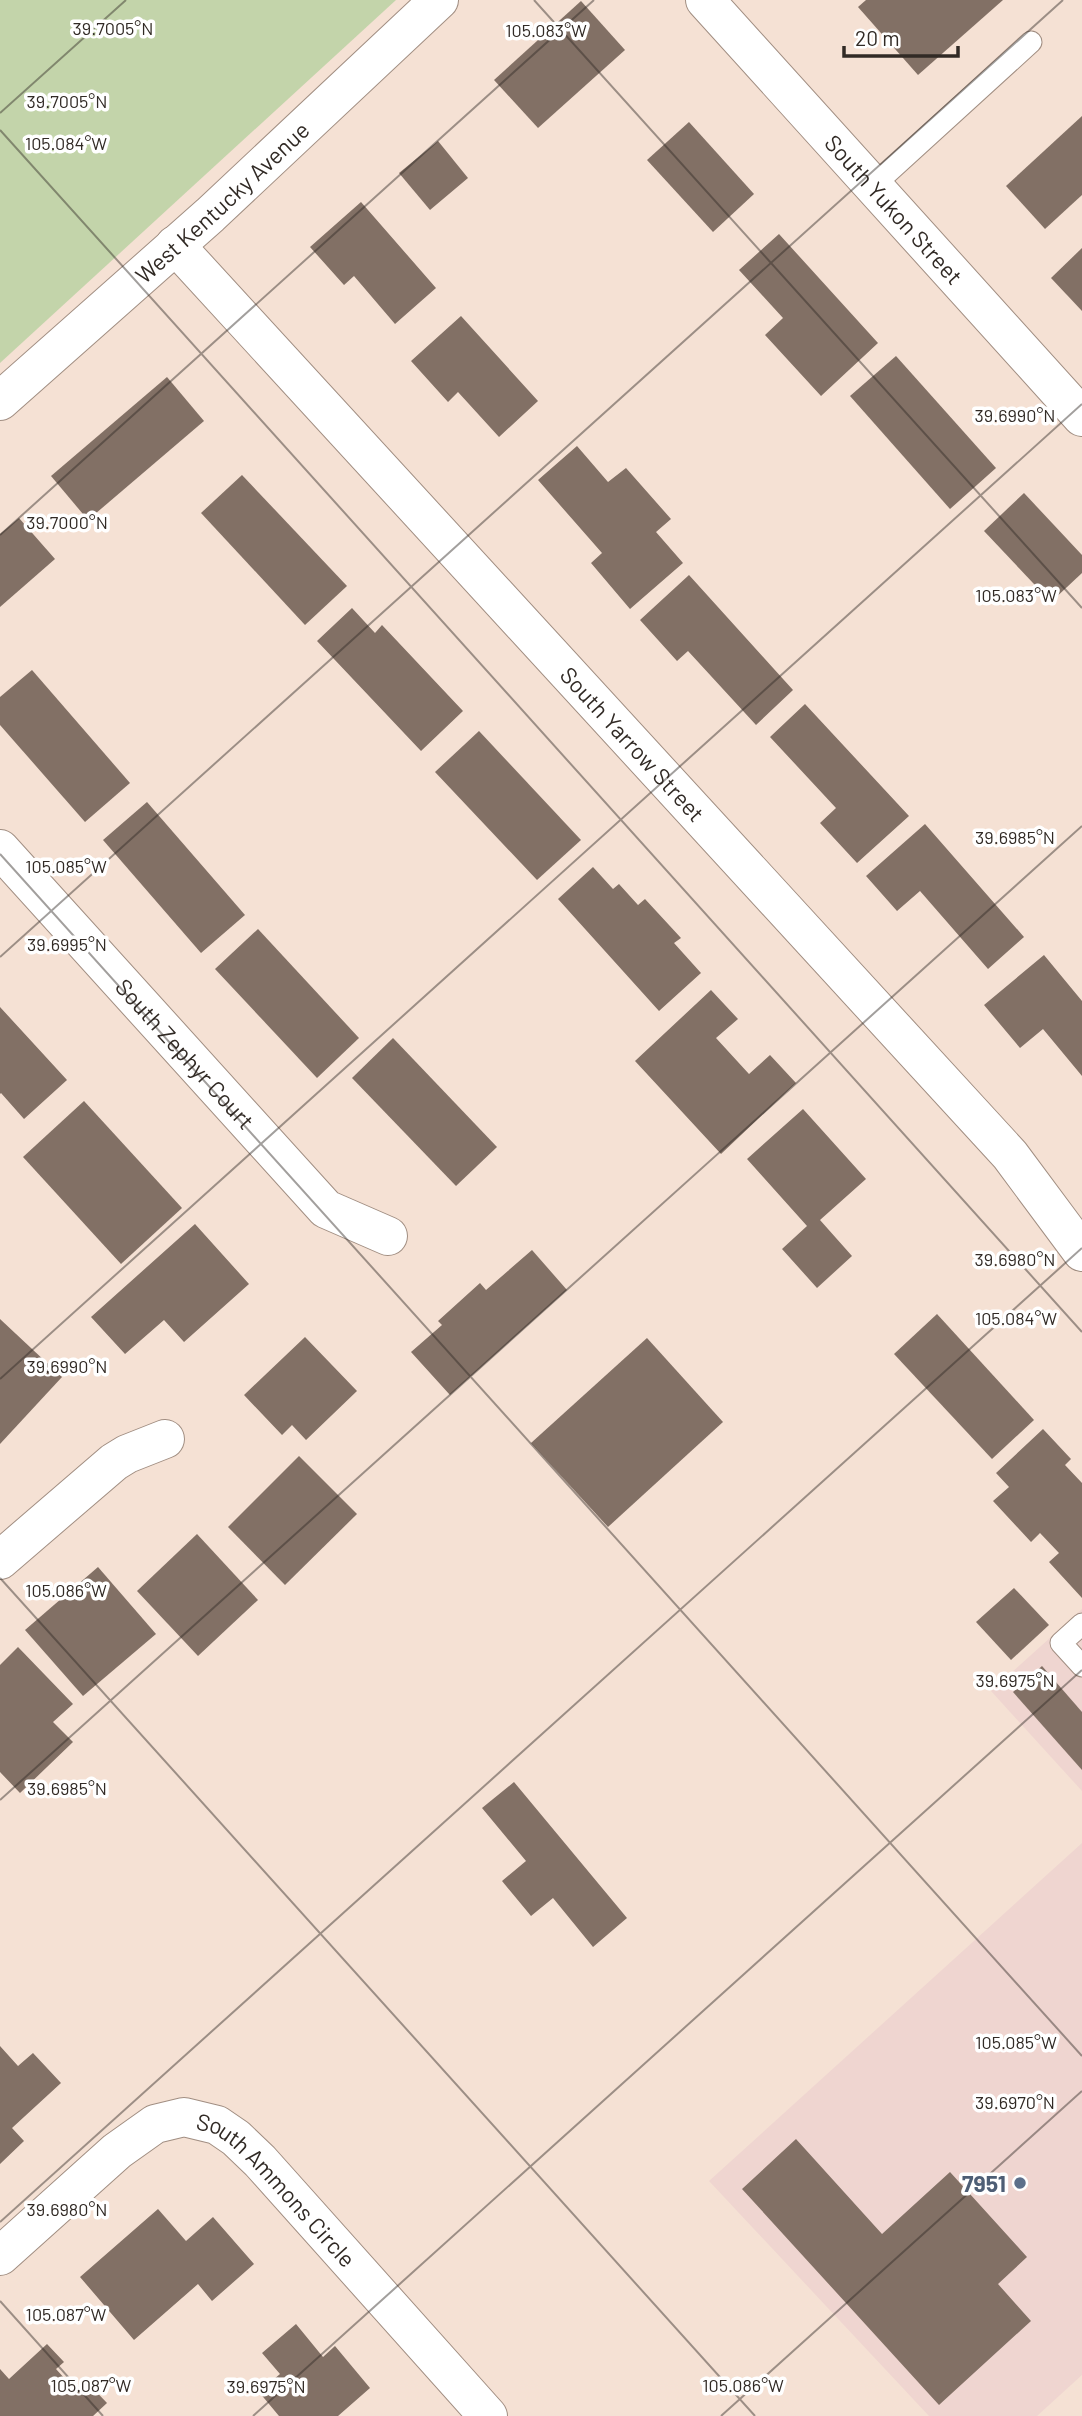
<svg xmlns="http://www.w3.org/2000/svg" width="1082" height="2416" viewBox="0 0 1082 2416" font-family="Barlow,sans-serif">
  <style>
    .commercial { fill: #efd5d0 }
    .green { fill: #c3d4aa }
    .building { fill: #827065 }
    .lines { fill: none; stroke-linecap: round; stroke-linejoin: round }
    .service-casing { stroke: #a18e82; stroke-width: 23 }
    .minor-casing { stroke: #a18e82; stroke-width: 40 }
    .service { stroke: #fff; stroke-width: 21 }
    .minor { stroke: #fff; stroke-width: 38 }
    .ticks { fill: none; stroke: #312a25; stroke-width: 2; stroke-opacity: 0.45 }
    .service-dot { fill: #5c6f8a; stroke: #fff; stroke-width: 2.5 }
    .labels { text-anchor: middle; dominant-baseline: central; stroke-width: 7; stroke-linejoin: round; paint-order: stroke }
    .street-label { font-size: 23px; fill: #312a25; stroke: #fff }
    .service-label { font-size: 23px; font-weight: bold; fill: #4e5e75; stroke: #fff; text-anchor: end }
    .ticks-label { font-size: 18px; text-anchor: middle; fill: #312a25; stroke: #fff; stroke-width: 7; stroke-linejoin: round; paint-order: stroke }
  </style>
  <rect width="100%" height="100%" fill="#f5e1d4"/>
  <g class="commercial">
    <polygon points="1082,1609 1082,1791 991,1691"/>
    <polygon points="1082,1843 1082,2375 1037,2416 929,2416 709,2181"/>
  </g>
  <polygon class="green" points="0,0 396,0 0,363"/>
  <g class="building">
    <polygon points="866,0 1003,0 918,75 858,7"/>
    <polygon points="581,1 625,50 538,128 494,80"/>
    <polygon points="1082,116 1082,195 1045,229 1006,186"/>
    <polygon points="689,122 754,194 713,232 647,160"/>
    <polygon points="438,141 468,178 430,210 399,173"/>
    <polygon points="361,202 436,288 395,324 354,276 344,285 310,247"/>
    <polygon points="779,234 878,343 821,396 765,335 783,318 739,270"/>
    <polygon points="1082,248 1082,311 1051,278"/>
    <polygon points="461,316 538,401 499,437 458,392 448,402 411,361"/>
    <polygon points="896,356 996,468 950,509 850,396"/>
    <polygon points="167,377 204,421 88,520 51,476"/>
    <polygon points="577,446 608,482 626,468 671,519 656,532 683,563 630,609 591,563 602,553 538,480"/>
    <polygon points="242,475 347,586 305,625 201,513"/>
    <polygon points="1024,493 1082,555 1082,573 1051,602 984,531"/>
    <polygon points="19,518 55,559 0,607 0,534"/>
    <polygon points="689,575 793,690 756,725 688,651 677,661 640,620"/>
    <polygon points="352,608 375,633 382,625 463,711 421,751 317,641"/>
    <polygon points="32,670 130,783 85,822 0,725 0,697"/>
    <polygon points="805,704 909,816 857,863 820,823 836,808 770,737"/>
    <polygon points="479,731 581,840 537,880 435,772"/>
    <polygon points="147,802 245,915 201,953 103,840"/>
    <polygon points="925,824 1024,937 988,969 920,891 897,911 866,876"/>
    <polygon points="593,867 613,889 619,884 638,905 645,899 681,938 674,943 701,973 659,1011 558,899"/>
    <polygon points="258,929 359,1038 317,1078 215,969"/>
    <polygon points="1044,955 1082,1001 1082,1076 1043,1029 1020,1048 984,1005"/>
    <polygon points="711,990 738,1019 716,1038 749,1074 770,1055 796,1083 721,1154 635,1061"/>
    <polygon points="0,1007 67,1080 24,1119 1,1093 0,1094"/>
    <polygon points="393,1038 497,1147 456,1186 352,1078"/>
    <polygon points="84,1101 182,1208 121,1264 23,1157"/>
    <polygon points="803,1109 866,1179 820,1220 852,1256 817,1288 782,1249 807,1226 747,1159"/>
    <polygon points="195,1224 249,1284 184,1342 164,1320 125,1354 91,1317"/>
    <polygon points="532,1250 567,1290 450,1395 411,1352 442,1325 438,1321 480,1283 486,1290"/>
    <polygon points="937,1314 1034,1420 992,1459 894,1354"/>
    <polygon points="0,1319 62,1377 0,1444"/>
    <polygon points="305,1337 357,1391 306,1440 292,1425 282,1435 244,1395"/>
    <polygon points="647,1338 723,1422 608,1527 531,1443"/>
    <polygon points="1043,1429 1071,1459 1065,1465 1082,1483 1082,1598 1049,1562 1059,1553 1040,1533 1031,1542 993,1501 1009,1487 996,1473"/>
    <polygon points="299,1456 357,1514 285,1585 228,1527"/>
    <polygon points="197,1534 258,1600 198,1656 137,1591"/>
    <polygon points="98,1567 156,1634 83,1696 25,1630"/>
    <polygon points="1014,1588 1049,1625 1011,1660 976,1622"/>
    <polygon points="18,1647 73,1704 53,1722 73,1742 20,1793 0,1772 0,1665"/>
    <polygon points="1042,1666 1082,1712 1082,1770 1013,1692"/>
    <polygon points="514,1782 627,1918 593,1947 553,1898 531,1916 502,1881 526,1861 482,1808"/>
    <polygon points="0,2046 18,2066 33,2053 61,2083 12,2128 24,2141 0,2164"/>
    <polygon points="796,2139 882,2234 950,2172 1027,2257 998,2284 1031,2321 939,2405 742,2189"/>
    <polygon points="158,2209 186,2241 213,2217 254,2264 212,2301 198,2284 134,2340 80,2277"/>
    <polygon points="296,2324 323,2357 335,2346 370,2388 338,2416 279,2416 259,2392 280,2374 262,2353"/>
    <polygon points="47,2344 64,2362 56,2369 75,2390 85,2380 107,2403 93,2416 0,2416 0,2369 9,2379"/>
  </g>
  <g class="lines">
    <defs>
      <g id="service">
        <polyline points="873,186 1031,42"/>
        <polyline points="1082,1624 1061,1643 1082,1666"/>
      </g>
      <g id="minor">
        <path id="s1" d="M705,0L1082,417"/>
        <path id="s2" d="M175,245L1010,1155L1082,1252"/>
        <path id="s3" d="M0,401L210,215L439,0"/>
        <path id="s4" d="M0,849L326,1209L388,1236"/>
        <polyline points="0,1560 114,1462 127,1454 165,1439"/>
        <path id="s5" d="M0,2256L117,2151L155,2124L184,2117L217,2125L236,2138L260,2161L488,2416"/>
      </g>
    </defs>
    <use href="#service" class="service-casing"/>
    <use href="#minor" class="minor-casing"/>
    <use href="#service" class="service"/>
    <use href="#minor" class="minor"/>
  </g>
  <path class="ticks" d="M534,0L1082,608M0,113L126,0M0,130L1082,1332M0,535L594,0M0,854L1082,2056M0,957L1063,0M0,1379L1082,404M0,1578L755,2416M0,1800L1082,826M0,2222L1082,1248M0,2301L103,2416M253,2416L1082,1670M721,2416L1082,2091"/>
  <circle class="service-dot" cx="1020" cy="2183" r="7"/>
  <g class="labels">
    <g class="street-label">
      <text stroke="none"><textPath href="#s3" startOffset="298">West Kentucky Avenue</textPath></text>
      <text stroke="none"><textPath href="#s1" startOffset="282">South Yukon Street</textPath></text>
      <text stroke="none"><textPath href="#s2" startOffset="677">South Yarrow Street</textPath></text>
      <text stroke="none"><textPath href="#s4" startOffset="276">South Zephyr Court</textPath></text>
      <text stroke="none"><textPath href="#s5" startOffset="354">South Ammons Circle</textPath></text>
    </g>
    <g class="service-label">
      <text x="1006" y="2183">7951</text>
    </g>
  </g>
  <g class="ticks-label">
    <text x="113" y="35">39.7005°N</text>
    <text x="546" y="37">105.083°W</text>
    <text x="67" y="108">39.7005°N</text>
    <text x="66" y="150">105.084°W</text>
    <text x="1015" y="422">39.6990°N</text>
    <text x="67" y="529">39.7000°N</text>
    <text x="1016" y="602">105.083°W</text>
    <text x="1015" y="844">39.6985°N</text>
    <text x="66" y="873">105.085°W</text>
    <text x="67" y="951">39.6995°N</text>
    <text x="1015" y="1266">39.6980°N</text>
    <text x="1016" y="1325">105.084°W</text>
    <text x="67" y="1373">39.6990°N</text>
    <text x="66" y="1597">105.086°W</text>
    <text x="1015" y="1687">39.6975°N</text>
    <text x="67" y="1795">39.6985°N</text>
    <text x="1016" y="2049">105.085°W</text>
    <text x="1015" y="2109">39.6970°N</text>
    <text x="67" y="2216">39.6980°N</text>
    <text x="66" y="2321">105.087°W</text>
    <text x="91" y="2392">105.087°W</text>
    <text x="743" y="2392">105.086°W</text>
    <text x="266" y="2393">39.6975°N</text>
  </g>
  <path d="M844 46v10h114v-10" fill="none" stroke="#312a25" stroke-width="3.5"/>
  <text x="855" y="46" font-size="21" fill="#312a25" stroke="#ffffff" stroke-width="5" paint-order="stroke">20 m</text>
</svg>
